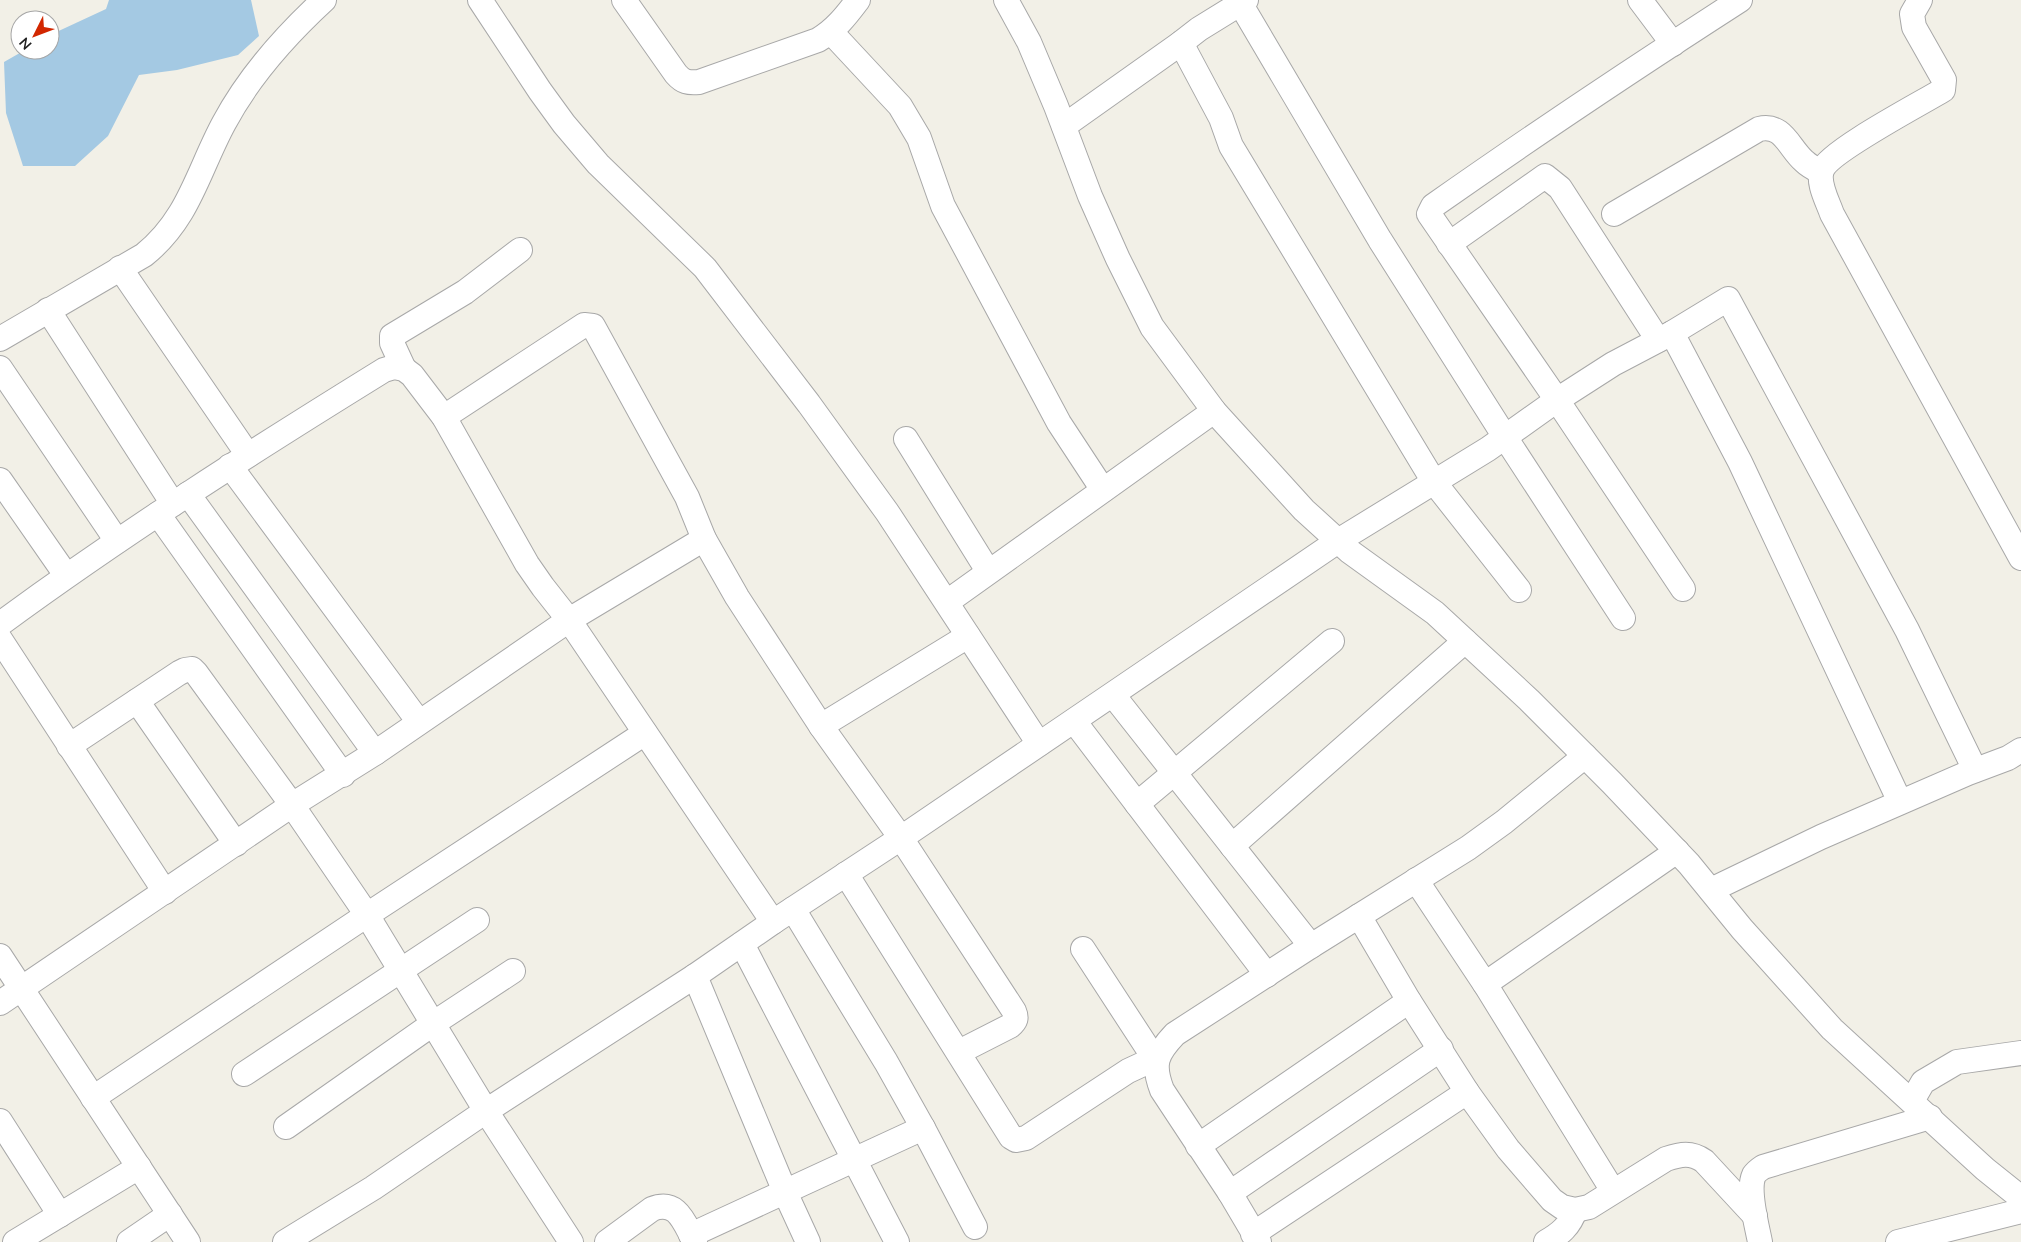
<svg xmlns="http://www.w3.org/2000/svg" width="2021" height="1242" viewBox="0 0 2021 1242" font-family="'Nunito Sans',sans-serif">
  <style>
    .water { fill: #a4c9e3 }
    .lines { fill: none; stroke-linecap: round; stroke-linejoin: round }
    .minor-casing { stroke: #a8a8a8; stroke-width: 26 }
    .minor { stroke: #fff; stroke-width: 24 }
  </style>
  <rect width="100%" height="100%" fill="#f2f0e7"/>
  <polygon class="water" points="109,0 251,0 259,36 238,55 177,70 139,75 108,136 75,166 23,166 6,113 4,62 25,50 50,50 50,35 106,9"/>
  <g class="lines">
    <defs>
      <g id="minor">
        <polyline points="480,0 540,91 564,124 598,164 705,268 809,404 887,512 1039,744"/>
        <path d="M624,0L676,74C683,82 688,83 699,82L818,40C835,30 846,16 858,0"/>
        <polyline points="1006,0 1029,42 1056,106 1090,196 1118,259 1152,327 1214,411 1304,510 1349,551 1435,613 1529,700 1612,783 1689,864 1742,929 1832,1029 1985,1169 2021,1198"/>
        <polyline points="1640,0 1673,44"/>
        <path d="M1920,0L1912,14L1914,27L1944,80L1943,90C1920,104 1830,151 1822,170C1817,183 1828,202 1832,214L2021,558"/>
        <polyline points="1240,3 1380,240 1505,437 1623,618"/>
        <polyline points="831,32 900,106 919,138 943,206 1059,423 1103,490"/>
        <polyline points="1181,43 1221,118 1231,146 1434,482 1519,590"/>
        <polyline points="1064,126 1181,43 1199,29 1246,0"/>
        <path d="M1614,214L1759,129C1783,123 1789,148 1804,161C1809,166 1815,169 1821,172"/>
        <polyline points="1449,244 1545,176 1560,188 1658,340"/>
        <polyline points="120,268 248,455"/>
        <polyline points="48,310 173,504"/>
        <polyline points="1672,333 1740,462 1900,802"/>
        <path d="M0,339L144,255C189,219 198,171 224,123C248,78 286,35 324,0"/>
        <polyline points="0,368 117,541"/>
        <polyline points="404,369 392,343 392,336 465,292 520,250"/>
        <path d="M444,417L584,325L593,326L687,497L704,539L737,597L821,726L901,838L1014,1011C1017,1018 1016,1021 1010,1026L959,1052"/>
        <polyline points="906,439 988,571"/>
        <polyline points="230,466 419,722"/>
        <polyline points="0,480 66,575"/>
        <polyline points="188,494 375,753"/>
        <polyline points="158,514 343,775"/>
        <path d="M1683,589L1557,400L1429,214L1433,206C1534,135 1636,67 1740,0"/>
        <polyline points="947,602 1214,411"/>
        <path d="M0,624C124,533 253,451 384,370L394,367L404,369L412,375L444,417L527,564L543,587L569,620L773,922"/>
        <polyline points="0,639 165,892"/>
        <polyline points="1113,695 1311,946"/>
        <polyline points="137,701 236,844"/>
        <polyline points="1074,721 1267,975"/>
        <polyline points="821,726 968,636"/>
        <polyline points="69,746 179,673 185,670 192,669 196,673 292,805 367,915 486,1111 571,1242"/>
        <polyline points="1137,804 1332,641"/>
        <polyline points="1232,846 1465,641"/>
        <polyline points="846,874 1011,1137 1016,1140 1026,1138 1128,1071 1141,1065 1156,1061 1083,949"/>
        <polyline points="1416,880 1485,984 1613,1191"/>
        <polyline points="1711,890 1821,837 1968,773 2008,758 2021,750"/>
        <path d="M1359,916L1409,1001L1467,1092L1508,1149L1552,1200L1562,1207L1575,1210L1589,1207L1666,1159C1681,1154 1691,1152 1704,1161L1755,1216"/>
        <polyline points="742,944 897,1242"/>
        <polyline points="0,956 188,1242"/>
        <polyline points="695,976 785,1192 808,1242"/>
        <polyline points="1485,984 1677,851"/>
        <polyline points="0,1003 292,805 375,753 569,620 704,539"/>
        <polyline points="244,1074 477,920"/>
        <polyline points="93,1098 367,915 645,733"/>
        <polyline points="1912,1101 1923,1082 1957,1062 2021,1053"/>
        <polyline points="0,1121 60,1215"/>
        <polyline points="286,1127 434,1023 513,971"/>
        <polyline points="923,1128 975,1227"/>
        <polyline points="1198,1146 1409,1001"/>
        <polyline points="1230,1193 1441,1049"/>
        <polyline points="1253,1234 1467,1092"/>
        <polyline points="691,1235 923,1128 886,1062 793,909"/>
        <polyline points="15,1242 139,1167"/>
        <polyline points="129,1242 170,1214"/>
        <polyline points="285,1242 373,1188 486,1111 695,976 773,922 901,838 1338,541 1488,449 1557,400 1613,364 1672,333 1728,299 1907,630 1975,770"/>
        <path d="M607,1242L652,1209C678,1199 684,1223 695,1242"/>
        <path d="M1259,1242L1230,1193L1162,1090C1152,1064 1156,1054 1175,1034L1311,946L1468,848L1504,822L1585,756"/>
        <path d="M1546,1242C1560,1234 1570,1226 1575,1210"/>
        <path d="M1760,1242C1757,1226 1747,1190 1754,1175C1756,1172 1760,1169 1763,1167L1930,1117"/>
        <polyline points="1898,1242 2021,1211"/>
      </g>
    </defs>
    <use href="#minor" class="minor-casing"/>
    <use href="#minor" class="minor"/>
  </g>
  <g transform="translate(35 35) rotate(228)"><circle r="24" fill="#ffffff" stroke="#a6a6a6"/>
  <path d="M0-4L9 19L0 12L-9 19Z" fill="#d22700"/>
  <text y="-8" font-size="14" font-weight="bold" text-anchor="middle" fill="#212121">N</text>
  </g>
</svg>
